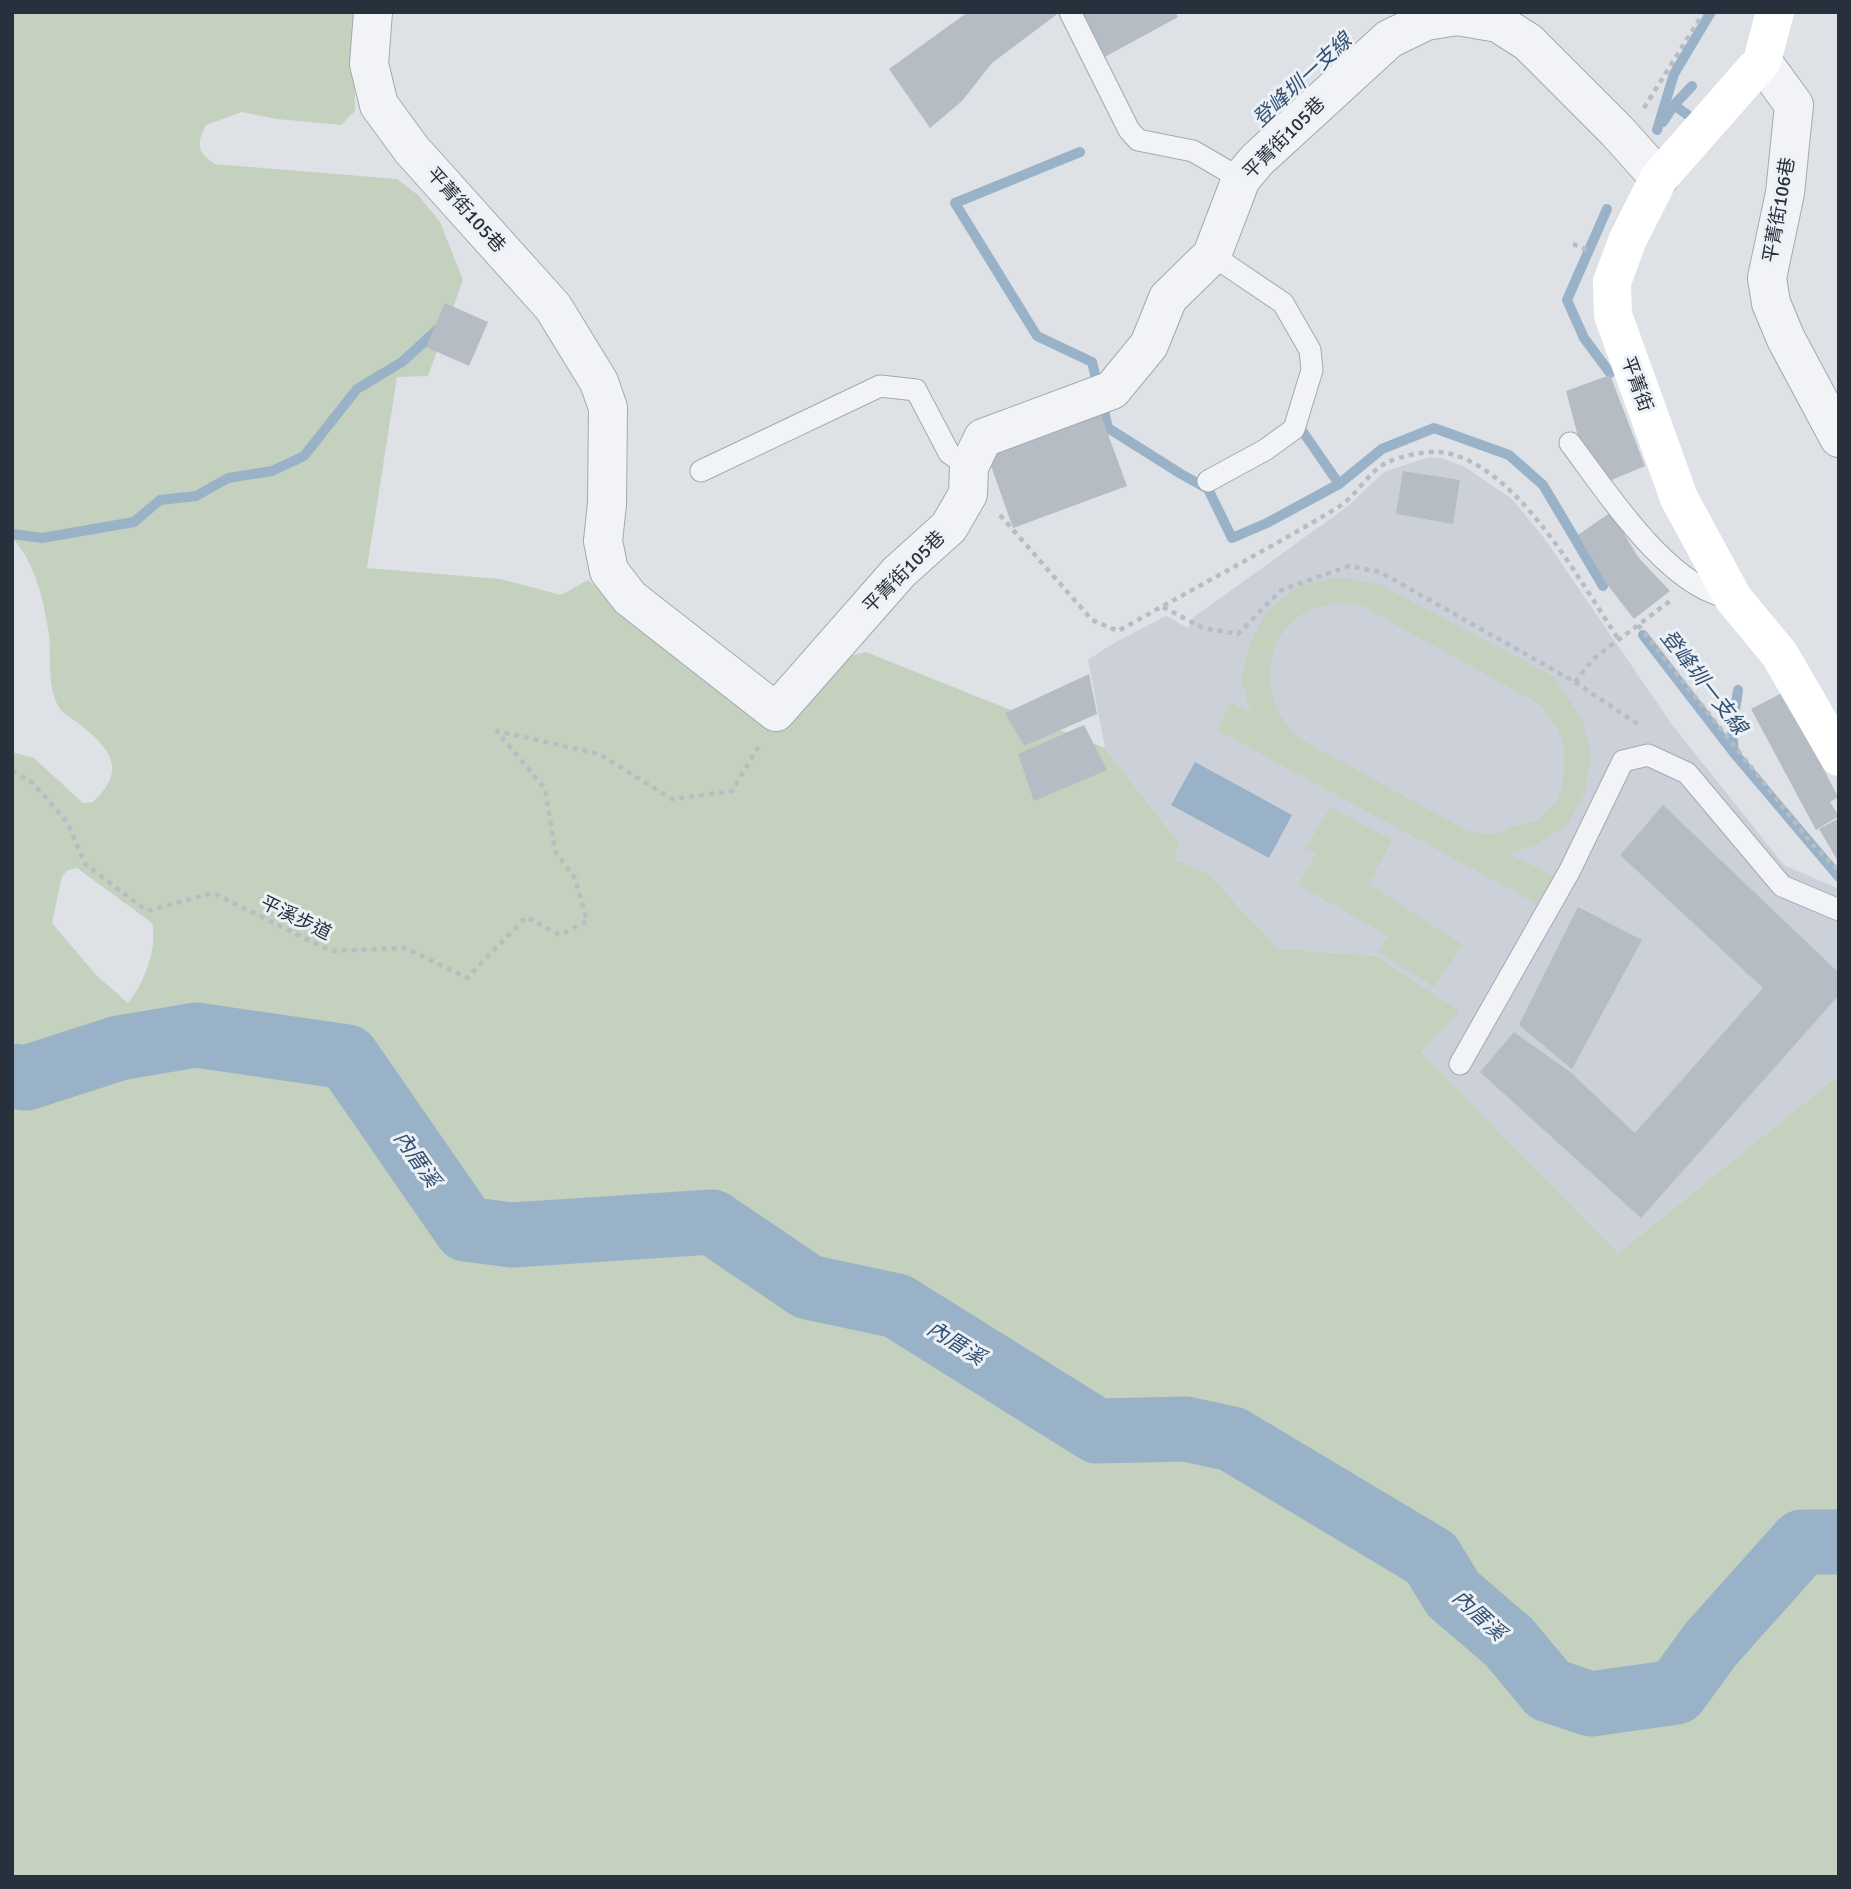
<svg xmlns="http://www.w3.org/2000/svg" width="1851" height="1889" viewBox="0 0 1851 1889" font-family="Signika,'Noto Sans TC',sans-serif">
  <style>
    .built { fill: #ccd1d9 }
    .green { fill: #c5d1bf; fill-rule: evenodd }
    .water { fill: #99b2c8 }
    .lines { fill: none; stroke-linecap: round; stroke-linejoin: round }
    .stream { stroke: #99b2c8; stroke-width: 10 }
    .river { stroke: #99b2c8; stroke-width: 65 }
    .building { fill: #b5bcc4 }
    .lane-casing { stroke: #a3a9b1; stroke-width: 23 }
    .street-casing { stroke: #a3a9b1; stroke-width: 40 }
    .path { stroke: #b8bdc2; stroke-width: 4.5; stroke-dasharray: 5 5; stroke-linecap: butt }
    .lane { stroke: #f1f3f6; stroke-width: 21 }
    .street { stroke: #f1f3f6; stroke-width: 38 }
    .secondary { stroke: #fff; stroke-width: 38 }
    .labels { text-anchor: middle; dominant-baseline: central; stroke-width: 6; stroke-linejoin: round; paint-order: stroke }
    .street-label { font-size: 19px; fill: #27313e; stroke: #edf1f5 }
    .water-label { font-size: 21px; font-style: italic; fill: #325172; stroke: #edf1f5 }
  </style>
  <rect width="100%" height="100%" fill="#dee2e7"/>
  <polygon class="built" points="1429,457 1441,458 1465,467 1512,499 1544,538 1673,726 1784,865 1839,889 1839,1075 1618,1253 1421,1052 1459,1011 1376,956 1277,948 1208,873 1175,859 1179,843 1105,748 1088,660 1112,644 1166,616 1188,628 1194,617 1348,506 1384,472"/>
  <g class="green">
    <path d="M12,12H353L355,111L341,125L277,119L242,112L206,125C196,144 197,153 215,164L397,179L418,195L440,222L463,280L428,376L397,377L367,568L500,579L561,595L588,580L679,656L761,712L845,657L866,652L1105,748L1179,843L1175,859L1208,873L1277,948L1376,956L1460,1011L1421,1052L1618,1253L1839,1075V1877H12V752L34,758L83,803L93,802C129,769 109,747 77,722C72,719 64,714 60,709C47,689 51,659 49,636C45,604 35,561 12,538ZM77,868L152,923C158,947 144,984 128,1003L97,976L52,923L62,876L68,870Z"/>
    <path d="M1339,577L1379,584L1555,677L1582,719L1591,753L1585,793L1567,826L1538,843L1510,854L1553,876L1537,904L1217,730L1230,702L1250,713L1241,676L1250,644L1266,612L1300,585ZM1338,603L1360,605L1541,705L1557,728L1564,744L1563,786L1557,801L1536,821L1513,826L1495,835L1468,831L1297,737C1288,726 1278,714 1274,700C1263,666 1275,629 1307,611C1315,606 1328,605 1338,603Z"/>
    <polygon points="1330,807 1392,840 1369,884 1463,945 1434,987 1379,952 1388,936 1298,885 1316,853 1305,849"/>
  </g>
  <polygon class="water" points="1195,762 1292,815 1269,858 1171,805"/>
  <g class="lines">
    <g class="stream">
      <polyline points="1674,105 1689,116"/>
      <polyline points="1663,122 1674,105 1692,86"/>
      <polyline points="1657,130 1674,74 1711,12"/>
      <polyline points="1080,152 955,203 1037,336 1092,362 1108,428 1181,474 1208,489 1232,538 1267,523 1339,484"/>
      <polyline points="1607,209 1567,300 1584,338 1610,373"/>
      <polyline points="1302,422 1301,429 1339,484 1382,449 1434,428 1509,455 1543,485 1603,586"/>
      <polyline points="12,534 42,538 134,522 160,500 196,496 228,478 272,471 304,456 357,389 402,362 437,330"/>
      <polyline points="1643,635 1734,753"/>
      <polyline points="1738,690 1732,731 1734,753 1839,877"/>
    </g>
    <polyline class="river" points="12,1076 26,1078 119,1048 196,1035 347,1057 466,1229 512,1235 712,1222 808,1287 897,1306 1097,1431 1186,1429 1232,1439 1431,1558 1453,1594 1509,1642 1549,1690 1591,1704 1676,1692 1710,1645 1802,1542 1839,1542"/>
  </g>
  <g class="building">
    <polygon points="968,12 1060,12 992,63 962,101 930,128 889,69"/>
    <polygon points="1086,12 1175,12 1178,17 1103,58 1080,15"/>
    <polygon points="445,303 488,322 469,366 426,347"/>
    <polygon points="1610,375 1645,466 1607,482 1580,444 1566,391"/>
    <polygon points="1097,404 1127,486 1013,528 984,446"/>
    <polygon points="1403,471 1460,480 1453,524 1396,514"/>
    <polygon points="1611,512 1638,557 1670,591 1634,619 1606,583 1578,535"/>
    <polygon points="1089,674 1097,714 1024,746 1005,713"/>
    <polygon points="1784,692 1838,797 1830,802 1839,816 1816,830 1751,709"/>
    <polygon points="1084,725 1107,770 1034,801 1018,754"/>
    <polygon points="1663,805 1839,973 1839,995 1641,1218 1480,1072 1514,1032 1570,1072 1635,1133 1763,988 1620,855"/>
    <polygon points="1839,818 1839,863 1819,829"/>
    <polygon points="1578,907 1642,940 1572,1069 1519,1025"/>
  </g>
  <g class="lines">
    <defs>
      <g id="lane">
        <polyline points="1070,12 1129,130 1138,140 1193,151 1241,179"/>
        <path d="M1570,443C1606,491 1671,592 1733,598"/>
        <polyline points="701,471 880,386 916,390 949,453 969,467"/>
        <polyline points="1208,481 1265,450 1294,429 1312,370 1310,350 1283,303 1212,255"/>
        <polyline points="1460,1064 1569,872 1623,761 1648,755 1687,773 1782,886 1839,910"/>
      </g>
      <g id="street">
        <polyline points="373,12 369,64 379,105 412,150 553,307 599,382 608,408 607,504 603,541 609,571 630,598 776,712 899,572 949,527 968,494 969,467 983,438 1112,390 1149,345 1168,298 1212,255 1241,179 1257,160 1389,39 1426,21 1457,16 1498,23 1528,42 1617,131 1659,178"/>
        <polyline points="1762,61 1794,105 1785,193 1767,278 1771,303 1786,339 1839,438"/>
      </g>
    </defs>
    <use href="#lane" class="lane-casing"/>
    <use href="#street" class="street-casing"/>
    <g class="path">
      <polyline points="1644,108 1704,12"/>
      <polyline points="1573,244 1587,250"/>
      <path d="M1000,515L1092,620L1118,631C1191,590 1265,551 1337,508C1355,498 1369,470 1388,462C1402,456 1424,451 1440,452C1516,461 1580,582 1619,640"/>
      <polyline points="1163,607 1203,628 1238,634 1281,590 1349,566 1380,572 1575,682 1642,727"/>
      <polyline points="1638,625 1813,845 1839,871"/>
      <polyline points="1575,682 1593,659 1670,601"/>
      <polyline points="12,771 33,783 67,822 85,864 147,911 213,893 331,951 406,948 467,978 526,917 560,935 587,921 575,878 555,851 545,789 497,731 599,754 672,799 732,791 760,744"/>
    </g>
    <use href="#lane" class="lane"/>
    <use href="#street" class="street"/>
    <polyline class="secondary" points="1775,12 1762,61 1659,178 1628,239 1612,282 1613,315 1679,498 1733,598 1780,655 1839,757"/>
  </g>
  <g class="labels">
    <g class="street-label">
      <text transform="translate(1284 138) rotate(-45)">平菁街105巷</text>
      <text transform="translate(466 210) rotate(48)">平菁街105巷</text>
      <text transform="translate(1779 210) rotate(-80)">平菁街106巷</text>
      <text transform="translate(1637 384) rotate(70)">平菁街</text>
      <text transform="translate(904 572) rotate(-45)">平菁街105巷</text>
      <text transform="translate(296 918) rotate(26)">平溪步道</text>
    </g>
    <g class="water-label">
      <text transform="translate(1302 80) rotate(-43)">登峰圳一支線</text>
      <text transform="translate(1704 682) rotate(52)">登峰圳一支線</text>
      <text transform="translate(417 1159) rotate(55)">內厝溪</text>
      <text transform="translate(956 1343) rotate(32)">內厝溪</text>
      <text transform="translate(1479 1615) rotate(43)">內厝溪</text>
    </g>
  </g>
  <rect width="1851" height="1889" fill="none" stroke="#27313e" stroke-width="28"/>
</svg>
